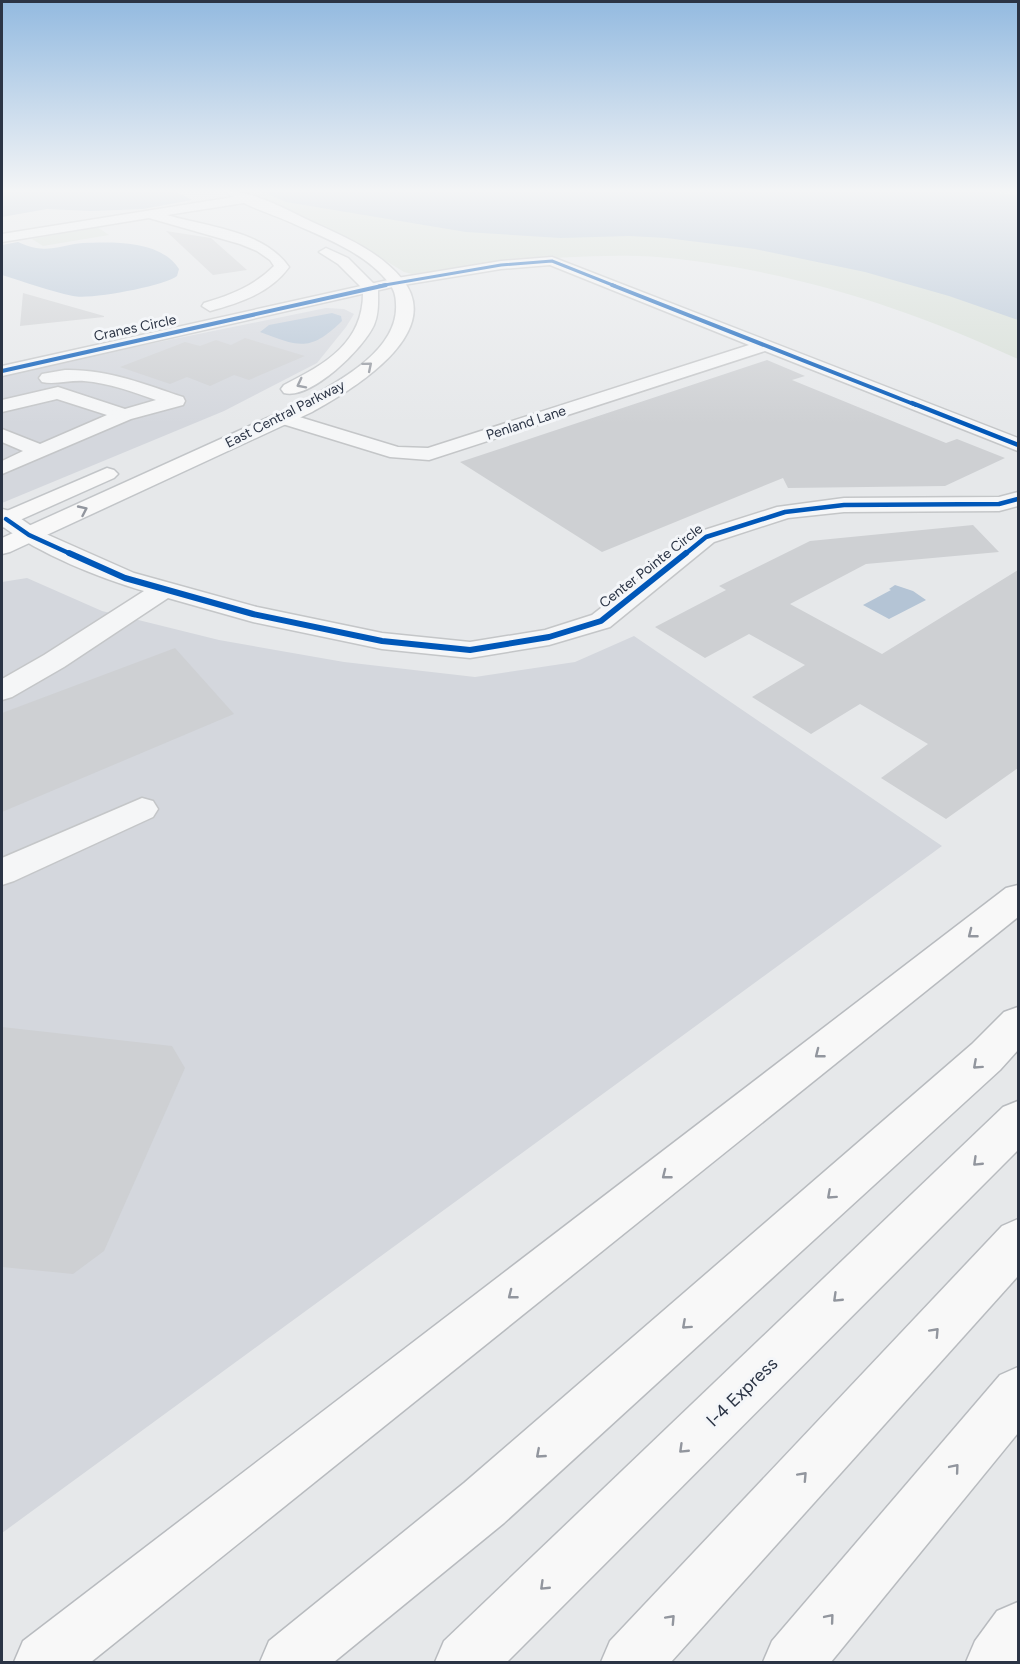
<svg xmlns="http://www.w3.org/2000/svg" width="1020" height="1664" viewBox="0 0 1020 1664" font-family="Figtree,sans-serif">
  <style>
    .built { fill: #d4d7dd }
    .green { fill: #d6ded6 }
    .water { fill: #b4c4d5 }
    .building { fill: #ced0d3 }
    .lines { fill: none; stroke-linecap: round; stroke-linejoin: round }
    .minor-casing { stroke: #c4c6c8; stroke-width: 3 }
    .major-casing { stroke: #c2c5c8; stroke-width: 3 }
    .highway-casing { stroke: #b8bbbf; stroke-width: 3 }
    .minor { fill: #f5f6f7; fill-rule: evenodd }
    .major { fill: #f8f8f8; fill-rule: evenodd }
    .highway { fill: #f8f8f8; fill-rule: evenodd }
    .cycleway-far3-casing { stroke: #f4f6f9; stroke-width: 4.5 }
    .cycleway-far2-casing { stroke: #f4f6f9; stroke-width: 6 }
    .cycleway-far1-casing { stroke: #f4f6f9; stroke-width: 7 }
    .cycleway-casing { stroke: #f4f6f9; stroke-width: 9 }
    .cycleway-far3 { stroke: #0057b8; stroke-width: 3 }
    .cycleway-far2 { stroke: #0057b8; stroke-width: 4 }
    .cycleway-far1 { stroke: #0057b8; stroke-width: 4.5 }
    .cycleway { stroke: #0057b8; stroke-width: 6 }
    .oneway { stroke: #92969e }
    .labels { text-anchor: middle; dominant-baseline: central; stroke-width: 6; stroke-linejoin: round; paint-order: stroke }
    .far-street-label { font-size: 14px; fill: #2b3445; stroke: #f4f6f9 }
    .near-street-label { font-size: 18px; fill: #2b3445; stroke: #f4f6f9 }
  </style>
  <rect width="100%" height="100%" fill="#e6e8ea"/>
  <g class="built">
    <polygon points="326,308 344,309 354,314 346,327 317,363 224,411 2,503 2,374"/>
    <polygon points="27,578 102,611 219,640 344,662 475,677 575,662 634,636 942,846 2,1533 2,582"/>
  </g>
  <g class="green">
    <path d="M241,191H1018V359C925,316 835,285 734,267C702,262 671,257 639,256C562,254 488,264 412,274L404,272L373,253Z"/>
    <polygon points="97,227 109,235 43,246 32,239"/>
  </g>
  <g class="water">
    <polygon points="2,191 175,191 192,200 143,209 91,211 47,209 2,217"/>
    <polygon points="261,191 976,191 1018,195 1018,320 949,296 865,272 755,249 666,238 629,236 561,238 466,232 286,202"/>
    <path d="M18,242C23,244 30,247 36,248C52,251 67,244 83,243C113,242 161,240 179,269L177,276C164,286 90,300 73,296C49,291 25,282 2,275V245Z"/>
    <path d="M332,313L341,316L342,321C310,352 300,347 260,332L269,325Z"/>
    <polygon points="895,585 913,591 926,600 889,619 863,605 891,590 889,589"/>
  </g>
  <g class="building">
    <polygon points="166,231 211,238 247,270 213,275"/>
    <polygon points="23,293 104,316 104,317 20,326"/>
    <polygon points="245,338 305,356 249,380 234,375 210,386 187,377 170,384 120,367 185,342 200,346 216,340 231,345"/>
    <polygon points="767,360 805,376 792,380 946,443 957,439 1005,458 945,486 788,488 783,478 602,552 460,462"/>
    <polygon points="973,525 999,552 866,564 790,604 882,654 1018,570 1018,768 946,819 881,778 928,744 860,704 811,734 752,697 805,665 749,634 705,658 655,627 726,590 719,586 810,541"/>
    <polygon points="175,648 234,714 2,812 2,713"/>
    <polygon points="2,1027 172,1046 185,1068 104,1251 73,1274 2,1267"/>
  </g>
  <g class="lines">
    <defs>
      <g id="minor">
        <path d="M246,195L250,196V202L167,215C207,227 263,230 289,267C270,293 240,303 210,311L202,306L204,303C231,295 254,286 274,266L270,260L257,251L240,244L149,218L2,242V234Z"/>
        <polygon points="552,257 1018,438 1018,451 765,351 429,460 390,457 276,422 273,418 276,414 283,412 398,447 428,448 749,345 550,265 501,269 397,286 2,376 2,366 397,278 501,261"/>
        <path d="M65,370C107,369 144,384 183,397L185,401L183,405L131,419L2,474V461L23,451L2,442V429L40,444L107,415L57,399L2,412V400L58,387L125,409L156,400C133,392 109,383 84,381C70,380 55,385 42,382L39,378L42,374Z"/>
        <path d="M1018,492V506L999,511L844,512L788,518L714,542L610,627L549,645L470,658L382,649L253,622L168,598L64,667L12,697L2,700V679L44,655L144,591C99,578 40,554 2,526V509L10,511L37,530L134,573L257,607L382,633L470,642L545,630L592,615L698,532L777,507L844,498L999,497Z"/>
        <polygon points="142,798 153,801 158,809 153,817 14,881 2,885 2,858"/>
      </g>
      <g id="major">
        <path d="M225,191C257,191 290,212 319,225C348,238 382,254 402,279C447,334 350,391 312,412L10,552L2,554V538L298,404C334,384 399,352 396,304C396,296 394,289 389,283C366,253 325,238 292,223C273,214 240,205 225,191Z"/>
        <path d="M326,248L348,258L378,288C378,301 379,313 374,325C363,349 311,400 284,393L281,389L284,385C326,364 365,342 363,289L338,264L319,252Z"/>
        <polygon points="107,468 114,470 118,474 114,478 2,528 2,513"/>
      </g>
      <g id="highway">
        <polygon points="1018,885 1018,917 91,1662 14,1662 23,1641 1006,888"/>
        <polygon points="1018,1007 1018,1050 1000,1070 504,1523 334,1662 260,1662 269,1641 464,1483 972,1044 1004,1012"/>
        <polygon points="1018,1101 1018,1150 507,1662 435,1662 444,1641 1003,1107"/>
        <polygon points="1018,1219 1018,1276 671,1662 601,1662 610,1641 1002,1226"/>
        <polygon points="1018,1367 1018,1433 831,1662 763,1662 772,1641 1000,1375"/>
        <polygon points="1018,1602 1018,1662 966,1662 975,1641 997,1611"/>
      </g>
    </defs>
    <use href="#minor" class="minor-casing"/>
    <use href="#major" class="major-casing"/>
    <use href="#highway" class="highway-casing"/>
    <use href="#minor" class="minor"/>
    <use href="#major" class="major"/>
    <use href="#highway" class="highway"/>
    <defs>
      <polyline id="cycleway-far3" points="379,286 501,265 552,261 615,286"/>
      <g id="cycleway-far2">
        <polyline points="612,285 916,405"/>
        <polyline points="2,371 386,285"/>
      </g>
      <g id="cycleway-far1">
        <polyline points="912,403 1018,445"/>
        <polyline points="6,519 29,535 73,555"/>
        <polyline points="684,555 706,537 785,512 844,505 999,504 1018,499"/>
      </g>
      <polyline id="cycleway" points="69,553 125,578 253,614 382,641 470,650 549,637 601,621 686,553"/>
    </defs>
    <use href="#cycleway-far3" class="cycleway-far3-casing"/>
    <use href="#cycleway-far2" class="cycleway-far2-casing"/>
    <use href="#cycleway-far1" class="cycleway-far1-casing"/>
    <use href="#cycleway" class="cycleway-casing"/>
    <use href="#cycleway-far3" class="cycleway-far3"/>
    <use href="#cycleway-far2" class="cycleway-far2"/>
    <use href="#cycleway-far1" class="cycleway-far1"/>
    <use href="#cycleway" class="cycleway"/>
  </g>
  <defs><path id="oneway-chevron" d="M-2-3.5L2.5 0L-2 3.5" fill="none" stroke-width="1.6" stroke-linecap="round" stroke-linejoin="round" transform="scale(1.5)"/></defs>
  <g class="oneway">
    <use href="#oneway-chevron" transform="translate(368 366) rotate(-40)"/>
    <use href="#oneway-chevron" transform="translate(301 384) rotate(153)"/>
    <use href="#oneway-chevron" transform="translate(83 510) rotate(-25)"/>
    <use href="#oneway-chevron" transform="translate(972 934) rotate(142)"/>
    <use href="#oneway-chevron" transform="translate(819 1054) rotate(142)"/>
    <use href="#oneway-chevron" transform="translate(977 1065) rotate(138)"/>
    <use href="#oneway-chevron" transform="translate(977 1162) rotate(136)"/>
    <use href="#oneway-chevron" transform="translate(666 1175) rotate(142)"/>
    <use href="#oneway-chevron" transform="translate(831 1195) rotate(138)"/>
    <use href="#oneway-chevron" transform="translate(512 1295) rotate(142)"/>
    <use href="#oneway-chevron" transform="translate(837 1298) rotate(136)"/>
    <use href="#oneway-chevron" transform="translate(686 1325) rotate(138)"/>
    <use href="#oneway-chevron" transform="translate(935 1332) rotate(-47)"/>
    <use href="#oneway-chevron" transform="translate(683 1449) rotate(136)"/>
    <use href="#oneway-chevron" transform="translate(540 1454) rotate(139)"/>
    <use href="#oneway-chevron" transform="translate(955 1468) rotate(-50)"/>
    <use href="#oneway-chevron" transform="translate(803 1476) rotate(-47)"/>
    <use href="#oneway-chevron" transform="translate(544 1586) rotate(136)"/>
    <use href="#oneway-chevron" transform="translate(830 1618) rotate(-50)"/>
    <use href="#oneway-chevron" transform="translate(671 1619) rotate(-47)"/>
  </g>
  <linearGradient id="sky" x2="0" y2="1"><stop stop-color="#93bae0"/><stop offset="0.45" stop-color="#f4f5f6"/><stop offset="1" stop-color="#f4f5f6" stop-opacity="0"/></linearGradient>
  <rect width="1020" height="424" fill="url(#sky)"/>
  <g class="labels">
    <g class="far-street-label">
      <text transform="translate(135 328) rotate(-12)">Cranes Circle</text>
      <text transform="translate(285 414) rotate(-27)">East Central Parkway</text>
      <text transform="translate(526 423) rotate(-18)">Penland Lane</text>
      <text transform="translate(651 566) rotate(-38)">Center Pointe Circle</text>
    </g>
    <g class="near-street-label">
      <text transform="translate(742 1392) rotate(-44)">I-4 Express</text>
    </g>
  </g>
  <rect width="1020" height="1664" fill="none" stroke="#2b3445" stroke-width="6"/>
</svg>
